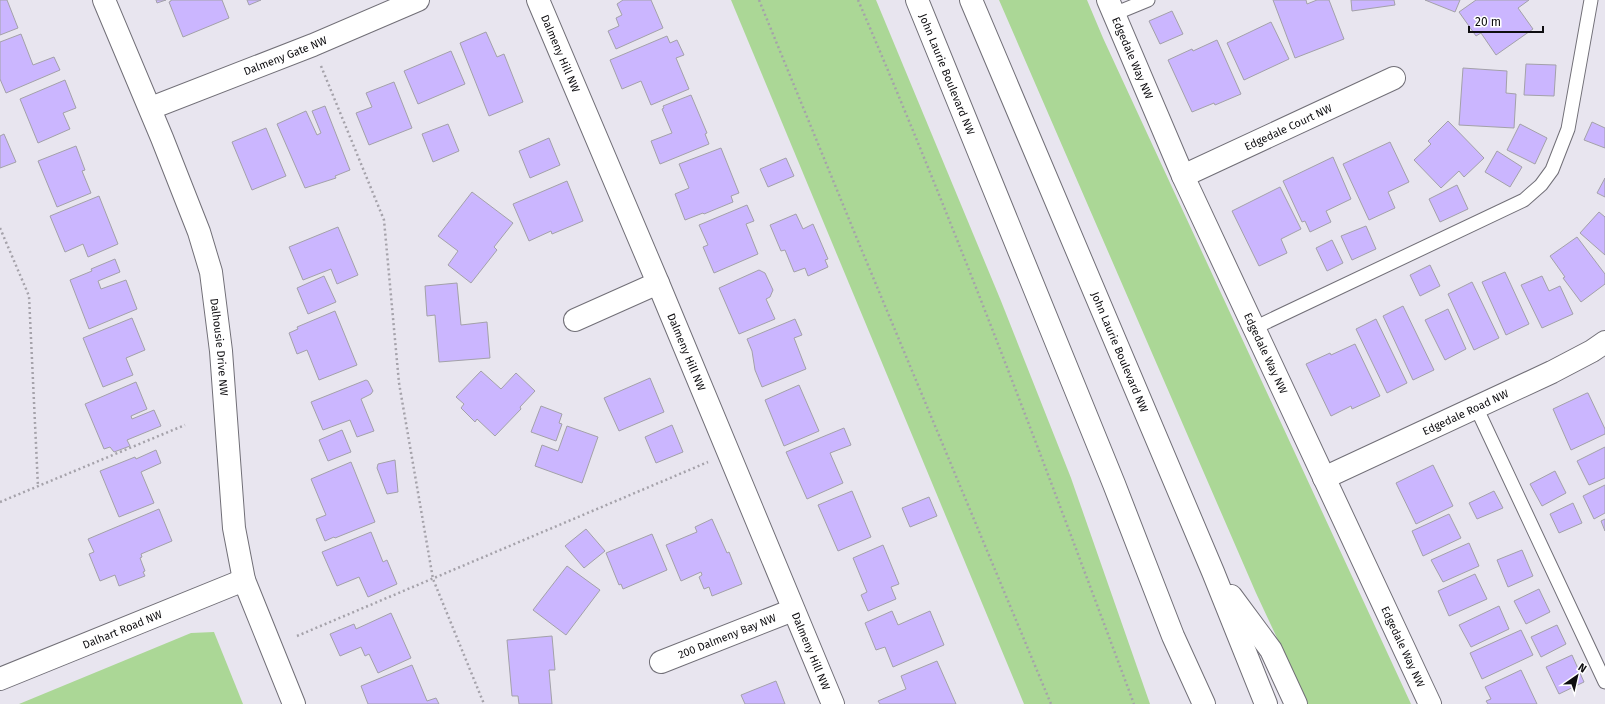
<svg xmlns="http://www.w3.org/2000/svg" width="1605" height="704" viewBox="0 0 1605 704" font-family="'Fira Sans',sans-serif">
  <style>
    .green { fill: #abd796 }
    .building { fill: #cbb6ff; stroke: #a3a1a9 }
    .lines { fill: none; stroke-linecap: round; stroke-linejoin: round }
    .lane-casing { stroke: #716f77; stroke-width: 15 }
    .street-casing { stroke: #716f77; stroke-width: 24 }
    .secondary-casing { stroke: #716f77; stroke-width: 24 }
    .path { stroke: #a5a2aa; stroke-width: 2.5; stroke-dasharray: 2 3; stroke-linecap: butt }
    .lane { stroke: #fff; stroke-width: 13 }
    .street { stroke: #fff; stroke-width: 22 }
    .secondary { stroke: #fff; stroke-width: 22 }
    .labels { text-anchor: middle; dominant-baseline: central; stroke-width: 3; stroke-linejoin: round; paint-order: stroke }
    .street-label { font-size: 11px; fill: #0e0d10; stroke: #fff }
  </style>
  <rect width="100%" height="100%" fill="#e8e5ef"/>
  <g class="green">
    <polygon points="731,0 876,0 1001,301 1071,478 1150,704 1024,704"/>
    <polygon points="999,0 1087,0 1103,38 1411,704 1308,704 1256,593"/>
    <polygon points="214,632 243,704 19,704 191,633"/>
  </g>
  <g class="building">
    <polygon points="0,0 7,0 18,28 0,35"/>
    <polygon points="156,0 166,0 157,3"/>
    <polygon points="171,0 222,0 229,18 183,37 169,2 171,1"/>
    <polygon points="247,0 261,0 249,5"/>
    <polygon points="623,0 651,0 663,28 616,49 608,31 619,26 616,18 622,15 617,4"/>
    <polygon points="1273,0 1306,0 1307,4 1317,0 1329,0 1344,39 1295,58"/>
    <polygon points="1351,0 1394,0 1395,5 1352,11"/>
    <polygon points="1425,0 1460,0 1455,12"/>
    <polygon points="1476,0 1529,0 1518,8 1533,29 1496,55 1481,33 1476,36 1459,12"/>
    <polygon points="1172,11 1183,34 1160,44 1149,21"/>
    <polygon points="1271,22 1289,59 1244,80 1227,43"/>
    <polygon points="486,32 497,57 504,54 523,102 489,116 460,43"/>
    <polygon points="21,34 33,65 54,57 60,70 6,93 0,79 0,42"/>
    <polygon points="667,36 670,43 677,40 684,55 676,58 689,89 651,105 641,81 622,89 610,60"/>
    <polygon points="1217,40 1241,94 1215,105 1214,103 1192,112 1168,60 1192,49 1193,51"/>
    <polygon points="451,51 465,84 418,104 404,71"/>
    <polygon points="1526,64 1556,65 1554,96 1524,95"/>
    <polygon points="1463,68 1507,71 1506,93 1516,94 1514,128 1459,125"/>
    <polygon points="65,80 76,108 63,113 70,129 38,143 20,99"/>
    <polygon points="394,82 412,128 369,145 356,113 372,107 366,93"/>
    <polygon points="691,95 707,133 705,134 709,144 660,164 651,141 672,133 662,109 664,108 663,106"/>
    <polygon points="325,106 350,170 335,176 336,178 305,188 277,124 306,111 317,135 321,133 312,111"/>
    <polygon points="1448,121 1484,158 1464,177 1459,171 1441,188 1414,160 1431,144 1428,141"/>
    <polygon points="1592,122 1605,128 1605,148 1584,140"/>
    <polygon points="448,124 459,151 433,162 422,134"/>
    <polygon points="1520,124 1547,138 1535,164 1507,150"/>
    <polygon points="266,128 286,176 252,190 232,142"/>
    <polygon points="4,134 16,162 0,168 0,136"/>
    <polygon points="549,138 560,165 530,178 519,151"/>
    <polygon points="1390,142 1409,182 1388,192 1395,208 1369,220 1343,164"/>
    <polygon points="76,146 85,170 82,171 91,193 57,207 38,161"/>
    <polygon points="721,148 739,193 731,196 733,202 704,214 703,213 685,220 675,194 689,188 679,164"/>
    <polygon points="1497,151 1522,167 1510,187 1485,172"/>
    <polygon points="1333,157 1351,199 1326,211 1331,222 1310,232 1305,221 1302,222 1283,181"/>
    <polygon points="786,158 794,176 768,187 760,169"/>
    <polygon points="1605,178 1605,197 1597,193"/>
    <polygon points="567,181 583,221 552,234 551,231 529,241 513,204"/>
    <polygon points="1457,185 1468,209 1440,222 1429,199"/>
    <polygon points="1280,187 1301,229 1281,239 1287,253 1259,266 1232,211"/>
    <polygon points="472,192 513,223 494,247 497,250 471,283 448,265 458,251 438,236"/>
    <polygon points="99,196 118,244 88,257 83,244 65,252 50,216"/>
    <polygon points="747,205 754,221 746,224 758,254 714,273 703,247 708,245 699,225"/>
    <polygon points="1599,212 1605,217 1605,255 1580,233"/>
    <polygon points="796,214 803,229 813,224 828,259 825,260 828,267 808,276 805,268 794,272 785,250 781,251 770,225"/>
    <polygon points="1366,226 1376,249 1352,260 1341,236"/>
    <polygon points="338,227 358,275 337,284 331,269 303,280 289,247"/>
    <polygon points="1577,237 1605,274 1605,284 1581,302 1563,278 1565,277 1550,256"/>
    <polygon points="1332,240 1343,263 1327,271 1316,248"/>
    <polygon points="115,259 120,272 98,281 101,289 126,280 137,309 89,329 70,280 92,271 91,269"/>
    <polygon points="1430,265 1440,286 1420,296 1410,275"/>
    <polygon points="759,270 765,273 773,290 770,297 766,299 775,319 739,334 719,288"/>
    <polygon points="1505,272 1529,324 1506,335 1482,282"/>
    <polygon points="324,276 336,302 308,314 297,288"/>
    <polygon points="1542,276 1549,291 1560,286 1573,314 1542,328 1521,285"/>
    <polygon points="1472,282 1499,338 1474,350 1448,294"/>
    <polygon points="457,283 461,325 487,322 490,358 439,362 435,315 427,316 425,286"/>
    <polygon points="1403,306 1434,370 1413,380 1383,316"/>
    <polygon points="1448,309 1466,349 1445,360 1425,320"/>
    <polygon points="335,311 357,365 319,380 307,350 297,354 289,333 298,329 297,327"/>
    <polygon points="132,318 145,350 126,358 133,375 103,387 83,338"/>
    <polygon points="795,319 802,335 794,338 806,369 762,387 755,370 752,351 747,339"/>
    <polygon points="1376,319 1407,383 1387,393 1356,329"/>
    <polygon points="1355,344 1380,396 1352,409 1351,406 1331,416 1306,364 1330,353 1331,355"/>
    <polygon points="481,371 501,389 516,373 535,391 520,407 521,409 495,436 477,419 475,422 461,408 464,404 456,397"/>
    <polygon points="650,378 664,412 619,431 604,398"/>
    <polygon points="366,380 368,381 373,391 371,394 361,399 374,431 357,437 350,420 323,430 311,402"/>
    <polygon points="136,382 147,409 131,416 132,419 154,410 161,426 127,440 130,446 114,452 110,447 104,449 85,404"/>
    <polygon points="799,385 819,431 784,446 765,400"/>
    <polygon points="1587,393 1588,393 1605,429 1605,434 1571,450 1553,409"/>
    <polygon points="541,406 562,414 559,423 562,424 556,441 531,432"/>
    <polygon points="672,425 683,452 656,463 645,437"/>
    <polygon points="567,426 598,437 582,483 535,466 542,445 558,451"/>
    <polygon points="844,428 851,445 830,453 843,483 807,499 786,452"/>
    <polygon points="342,430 351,452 328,461 319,440"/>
    <polygon points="1605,447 1605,478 1589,485 1577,461"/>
    <polygon points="156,450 161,463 141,472 154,503 119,517 100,471 135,457 136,459"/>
    <polygon points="395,460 398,492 387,494 377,468 378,464"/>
    <polygon points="351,462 375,522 335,538 334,537 325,541 316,519 326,515 311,479"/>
    <polygon points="1433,465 1453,506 1416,524 1396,483"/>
    <polygon points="1555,471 1566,493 1542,506 1530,484"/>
    <polygon points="1605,485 1605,513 1594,519 1583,496"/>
    <polygon points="852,491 871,537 838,551 818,505"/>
    <polygon points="1494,491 1503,508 1477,519 1469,503"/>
    <polygon points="929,497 937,516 910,527 902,508"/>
    <polygon points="1573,503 1582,523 1559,533 1550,514"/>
    <polygon points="159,509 172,541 141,554 142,557 140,558 145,571 143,572 145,576 119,586 115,575 100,581 89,554 94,552 88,539"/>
    <polygon points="1449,514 1461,538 1423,556 1412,531"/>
    <polygon points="712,519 727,553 729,552 742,584 712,596 709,587 704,589 699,577 702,575 701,572 681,581 666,545 697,532 695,527"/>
    <polygon points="1605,519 1605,531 1601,521"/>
    <polygon points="586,529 605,551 584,568 565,546"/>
    <polygon points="371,532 383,562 387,560 397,584 368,597 359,577 337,586 322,552"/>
    <polygon points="652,534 667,570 623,589 621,584 619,585 606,553"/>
    <polygon points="1469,543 1479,566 1443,582 1431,560"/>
    <polygon points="883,545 899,584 891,587 896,599 868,611 861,595 867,592 853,558"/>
    <polygon points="1522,550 1533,576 1508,587 1497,560"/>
    <polygon points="567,566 600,590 566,635 533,610"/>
    <polygon points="1475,574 1487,599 1449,616 1438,591"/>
    <polygon points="1539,589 1550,612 1526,624 1514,601"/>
    <polygon points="1499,606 1509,629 1471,647 1459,625"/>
    <polygon points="892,611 898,625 930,611 944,645 893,667 885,647 876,650 865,623"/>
    <polygon points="391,613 411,658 378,673 369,654 365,656 361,647 340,656 330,634 354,624 356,629"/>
    <polygon points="1557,625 1566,644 1541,657 1531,637"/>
    <polygon points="1521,630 1533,655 1482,679 1470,653"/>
    <polygon points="552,636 555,670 549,670 552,704 519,704 518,696 512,696 507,640"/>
    <polygon points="1572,655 1584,682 1559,694 1546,667"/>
    <polygon points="937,661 956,704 880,704 878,701 906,689 901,676"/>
    <polygon points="412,665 427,701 436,698 439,704 368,704 361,686"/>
    <polygon points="1521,670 1537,704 1488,704 1486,701 1491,699 1485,687"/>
    <polygon points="776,681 785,704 745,704 741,695"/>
  </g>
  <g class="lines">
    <defs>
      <g id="lane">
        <polyline points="1114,14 1148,0"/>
        <polyline points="1254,328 1524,200 1541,185 1552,170 1568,129 1591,0"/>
        <polyline points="1476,407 1605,682"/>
      </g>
      <g id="street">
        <path id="s1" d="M538,0L658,283L833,704"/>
        <path id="s2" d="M1108,0L1183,176L1430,704"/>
        <path id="s3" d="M151,108L313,45L418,0"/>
        <path id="s4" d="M1183,176L1394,78"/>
        <polyline points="575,320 658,283"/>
        <path id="s5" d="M1324,478L1552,372L1592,351L1605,342"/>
        <path id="s6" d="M661,662L793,610"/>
        <path id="s7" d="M0,679L244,580"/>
      </g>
      <g id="secondary">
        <path id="s8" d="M104,0L162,138L199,232L211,272L221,351L234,528L244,580L294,704"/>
        <path id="s9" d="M917,0L1114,484L1173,636L1204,704"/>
        <path id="s10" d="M971,0L1213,572L1266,704"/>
        <polyline points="1231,596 1271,650 1296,704"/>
      </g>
    </defs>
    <use href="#lane" class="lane-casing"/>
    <use href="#street" class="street-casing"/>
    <use href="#secondary" class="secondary-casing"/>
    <g class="path">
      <polyline points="759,0 860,246 1051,704"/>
      <path d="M858,0C958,232 1046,468 1134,704"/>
      <polyline points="321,66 384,220 399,383 433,579 484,704"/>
      <polyline points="0,228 29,296 38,487"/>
      <polyline points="0,502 185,425"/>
      <polyline points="297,636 708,462"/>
    </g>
    <use href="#lane" class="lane"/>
    <use href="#street" class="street"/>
    <use href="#secondary" class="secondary"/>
  </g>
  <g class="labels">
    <g class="street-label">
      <text stroke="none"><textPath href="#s1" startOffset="58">Dalmeny Hill NW</textPath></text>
      <text stroke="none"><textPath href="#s3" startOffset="144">Dalmeny Gate NW</textPath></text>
      <text stroke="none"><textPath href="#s2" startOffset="63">Edgedale Way NW</textPath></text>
      <text stroke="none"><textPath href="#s9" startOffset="80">John Laurie Boulevard NW</textPath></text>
      <text stroke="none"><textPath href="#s4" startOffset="116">Edgedale Court NW</textPath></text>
      <text stroke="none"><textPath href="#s8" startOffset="368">Dalhousie Drive NW</textPath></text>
      <text stroke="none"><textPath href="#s10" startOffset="382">John Laurie Boulevard NW</textPath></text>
      <text stroke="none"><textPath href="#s1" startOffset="382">Dalmeny Hill NW</textPath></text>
      <text stroke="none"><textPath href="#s2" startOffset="387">Edgedale Way NW</textPath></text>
      <text stroke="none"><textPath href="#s5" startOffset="156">Edgedale Road NW</textPath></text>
      <text stroke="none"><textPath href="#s7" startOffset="132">Dalhart Road NW</textPath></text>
      <text stroke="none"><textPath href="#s6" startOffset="71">200 Dalmeny Bay NW</textPath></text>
      <text stroke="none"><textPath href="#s2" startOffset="711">Edgedale Way NW</textPath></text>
      <text stroke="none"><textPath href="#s1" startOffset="706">Dalmeny Hill NW</textPath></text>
    </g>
  </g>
  <g transform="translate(1577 676) rotate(34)" stroke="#ffffff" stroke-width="3" paint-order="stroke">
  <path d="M0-3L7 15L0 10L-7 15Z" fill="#0e0d10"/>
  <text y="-6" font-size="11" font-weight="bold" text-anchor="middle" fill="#0e0d10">N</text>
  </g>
  <path d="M1469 26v6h74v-6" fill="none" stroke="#0e0d10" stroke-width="2"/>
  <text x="1475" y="26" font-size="12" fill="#0e0d10" stroke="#ffffff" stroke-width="3" paint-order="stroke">20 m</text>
</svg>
